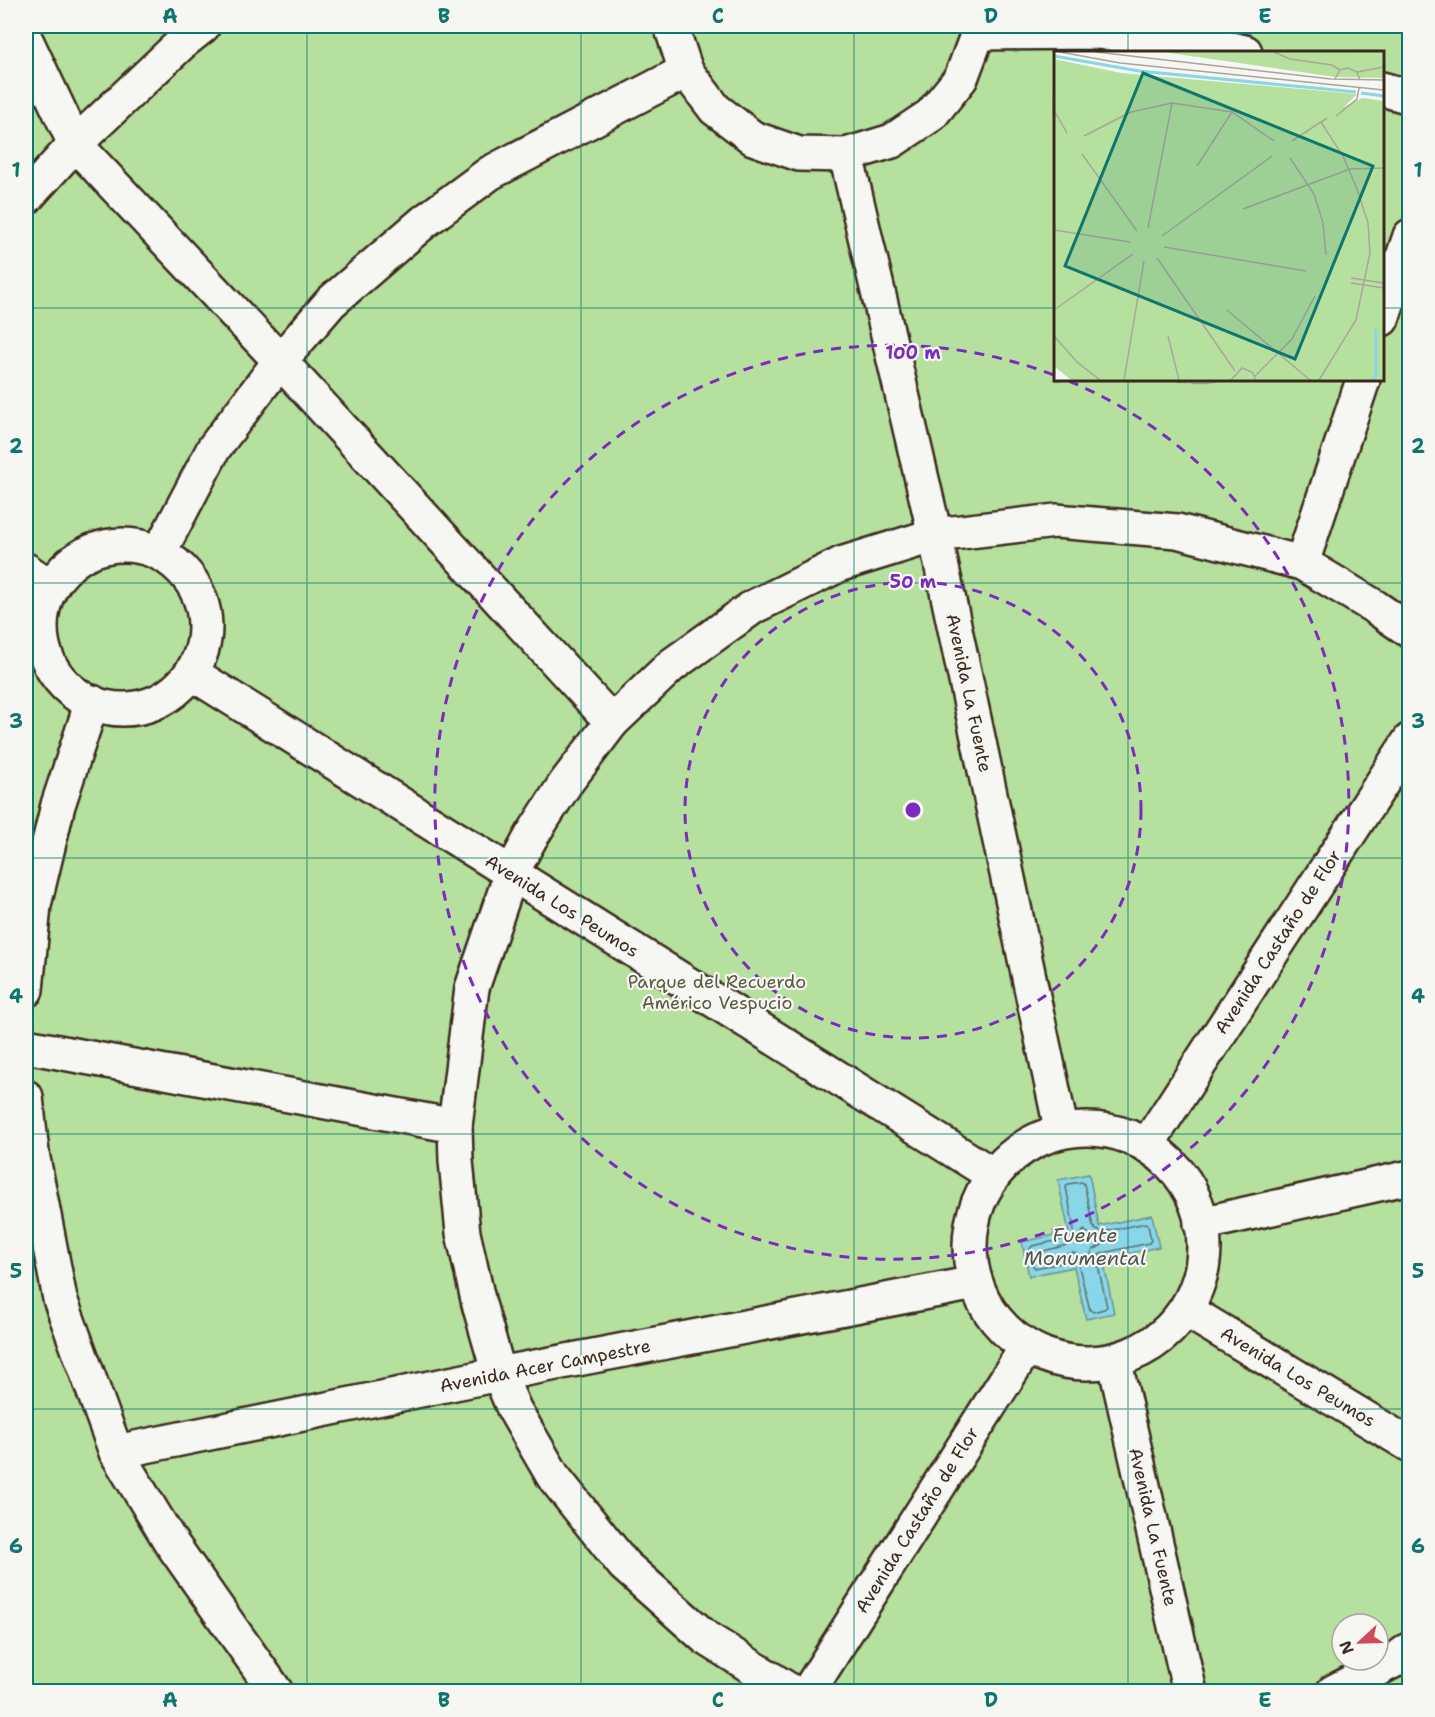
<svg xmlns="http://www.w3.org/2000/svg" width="1435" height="1717" viewBox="0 0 1435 1717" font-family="'Shantell Sans',sans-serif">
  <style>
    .green { fill: #b6e09d; stroke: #78855e; stroke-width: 1.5; fill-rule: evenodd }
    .water { fill: #88d6e7; stroke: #699197; stroke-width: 1.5 }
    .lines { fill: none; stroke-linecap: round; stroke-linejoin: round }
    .shore { stroke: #5a6f6e; stroke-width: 1.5 }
    .minor-casing { stroke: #3b2a1e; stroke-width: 38 }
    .minor { stroke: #f6f6f2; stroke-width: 33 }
    .grid { fill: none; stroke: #0f766e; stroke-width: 1.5; stroke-opacity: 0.55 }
    .ring { fill: none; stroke: #7b2cbf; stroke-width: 3; stroke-dasharray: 10 8 }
    .labels { text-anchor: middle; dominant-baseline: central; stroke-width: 4.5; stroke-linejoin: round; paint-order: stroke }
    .street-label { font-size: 18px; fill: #3b2a1e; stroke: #f6f6f2 }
    .park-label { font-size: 18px; fill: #5a583e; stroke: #f6f6f2 }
    .water-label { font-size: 20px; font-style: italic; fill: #4e5550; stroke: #f6f6f2 }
    .inset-river { fill: none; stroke: #88d6e7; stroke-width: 3 }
    .inset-road { fill: none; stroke: #aba49d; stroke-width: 1.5 }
    .view { fill: #0f766e; fill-opacity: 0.15; stroke: #0f766e; stroke-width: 3 }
    .inset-edge { fill: none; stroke: #3b2a1e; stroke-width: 3 }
    .centre { fill: #7b2cbf; stroke: #f6f6f2; stroke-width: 3 }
    .ring-label { font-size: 18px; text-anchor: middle; font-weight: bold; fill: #7b2cbf; stroke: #f6f6f2; stroke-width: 4.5; stroke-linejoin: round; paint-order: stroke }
    .neatline { fill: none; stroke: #0f766e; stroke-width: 2 }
    .grid-label { font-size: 20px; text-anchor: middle; font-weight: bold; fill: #0f766e }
  </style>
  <rect width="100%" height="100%" fill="#f6f6f2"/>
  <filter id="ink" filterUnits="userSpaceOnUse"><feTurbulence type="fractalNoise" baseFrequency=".0167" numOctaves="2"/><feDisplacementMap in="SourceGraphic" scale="12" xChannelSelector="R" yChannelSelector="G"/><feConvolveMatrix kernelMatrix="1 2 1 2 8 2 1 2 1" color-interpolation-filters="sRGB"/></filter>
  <g filter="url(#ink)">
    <path class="green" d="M26,26H1409V1691L26,1692ZM1056,52H1382V380H1056ZM1342,1624H1378V1660H1342Z"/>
    <polygon class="water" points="1089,1174 1099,1226 1152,1215 1159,1247 1103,1259 1114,1313 1086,1319 1074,1267 1029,1276 1022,1242 1069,1232 1058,1180"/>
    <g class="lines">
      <g class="shore">
        <polygon points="1082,1182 1084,1184 1093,1226 1096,1230 1102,1232 1146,1223 1148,1225 1151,1240 1149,1243 1103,1253 1099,1255 1097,1261 1107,1307 1104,1309 1093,1312 1090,1310 1078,1263 1072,1261 1035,1268 1033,1266 1030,1249 1032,1246 1069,1238 1073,1235 1074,1229 1066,1187 1068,1184"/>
        <polygon points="1084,1230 1093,1237 1101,1240 1103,1242 1102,1245 1093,1250 1088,1259 1073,1253 1042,1259 1039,1258 1039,1254 1040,1252 1075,1243"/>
      </g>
      <defs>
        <g id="minor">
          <polyline points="671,26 686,71 715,109 753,138 799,154 846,155 892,141 931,115 961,78 978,33 979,26"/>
          <polyline points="978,33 1099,32 1210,44 1245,52"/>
          <polyline points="26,40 75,144 280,361 612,722"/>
          <polyline points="1382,89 1410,97"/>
          <polyline points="846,155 935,535 1061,1128"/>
          <polyline points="26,198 75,144 184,41 203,26"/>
          <polyline points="1382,319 1410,236"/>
          <circle cx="123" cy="627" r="82"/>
          <polyline points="160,551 214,448 280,361 331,302 425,221 490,173 686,71"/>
          <polyline points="1302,563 1363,380"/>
          <polyline points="26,570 50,587"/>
          <polyline points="193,674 993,1175"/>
          <polyline points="26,990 34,905 58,805 92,702"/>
          <polyline points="26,1046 455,1126"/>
          <polyline points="26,1097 32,1153 60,1299 116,1452 170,1541 276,1692"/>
          <circle cx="1087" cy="1246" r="117"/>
          <polyline points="1147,1145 1410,740"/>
          <polyline points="1201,1224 1410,1177"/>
          <polyline points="1186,1310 1410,1445"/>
          <polyline points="1115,1363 1190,1692"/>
          <polyline points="116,1452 499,1374 975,1283"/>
          <polyline points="792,1692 706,1638 624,1565 553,1476 514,1409 499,1374 479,1304 463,1233 456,1161 455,1126 472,988 511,874 531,837 565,784 612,722 672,665 753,607 841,564 935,535 1056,521 1177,531 1302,563 1375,607 1410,631"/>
          <polyline points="808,1692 1026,1348"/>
          <polyline points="1333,1692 1395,1660 1410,1649"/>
        </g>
      </defs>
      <use href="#minor" class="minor-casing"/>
      <use href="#minor" class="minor"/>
    </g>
  </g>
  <path class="grid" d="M307,26V1692M581,26V1692M854,26V1692M1128,26V52M26,308H1056M1382,308H1410M1128,380V1692M26,583H1410M26,858H1410M26,1134H1410M26,1409H1410"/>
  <g class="ring">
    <circle cx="913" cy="810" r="228"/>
    <path d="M1069 381A457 457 0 1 1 1054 375"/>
  </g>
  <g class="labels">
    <g class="street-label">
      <text transform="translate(969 693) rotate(78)">Avenida La Fuente</text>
      <text transform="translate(562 906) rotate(32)">Avenida Los Peumos</text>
      <text transform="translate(1278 942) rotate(-57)">Avenida Castaño de Flor</text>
      <text transform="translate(545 1366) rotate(-11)">Avenida Acer Campestre</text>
      <text transform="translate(1298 1377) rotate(31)">Avenida Los Peumos</text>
      <text transform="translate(917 1520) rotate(-58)">Avenida Castaño de Flor</text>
      <text transform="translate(1153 1527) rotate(77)">Avenida La Fuente</text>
    </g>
    <g class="park-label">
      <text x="717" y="982">Parque del Recuerdo<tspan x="717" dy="21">Américo Vespucio</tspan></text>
    </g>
    <g class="water-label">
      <text x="1085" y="1235">Fuente<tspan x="1085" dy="23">Monumental</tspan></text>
    </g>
  </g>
  <g transform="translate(1054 51)">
    <rect width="330" height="330" fill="#f6f6f2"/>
    <path d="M109,1H330V27L281,26ZM0,8L67,22L303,43L290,56L308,47L330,50V329H17L0,315Z" fill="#b6e09d"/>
    <path class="inset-river" d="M0,5L85,20L302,41M307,42L330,45M318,329L322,325V278"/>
    <path class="inset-road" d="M6,1L66,12L330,39M42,1L277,28L330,29M220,1L236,8L278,14L286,19M0,19V38M303,21L330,16M281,28L286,19L294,17L303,21L306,29M0,59L13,82M282,65L303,48L305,37M30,85L77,61L118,52L178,61L220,90M238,90L273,67M28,103L83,180M236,107L260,143L269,172L272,204M143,115L178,61M189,158L296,118L330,117M94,177L118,52M0,179L76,191M108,185L218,105M110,196L252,220M103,207L181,320M297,227L330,232M297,232L330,237M0,259L79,203M173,259L256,329M0,285L23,311L46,329M114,285L125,329M201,325L238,288L261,245M70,329L90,210M177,329L188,317L198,321L202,329M265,329L302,269L316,202L314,172L303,138L289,105L267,71"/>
    <path class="view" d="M89,22L319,115L241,308L11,215Z"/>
    <rect width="330" height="330" class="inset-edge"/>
  </g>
  <circle cx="913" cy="810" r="9" class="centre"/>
  <g class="ring-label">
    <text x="913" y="359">100 m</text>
    <text x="913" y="588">50 m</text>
  </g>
  <rect width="1435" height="1717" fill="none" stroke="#f6f6f2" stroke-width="66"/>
  <g transform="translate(1360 1642) rotate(248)"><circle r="28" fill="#f6f6f2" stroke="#aba49d" stroke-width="1.5"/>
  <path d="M0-4.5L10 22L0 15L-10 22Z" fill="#d1495b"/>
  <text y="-9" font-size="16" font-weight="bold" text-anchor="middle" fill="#3b2a1e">N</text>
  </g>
  <rect x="33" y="33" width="1369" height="1651" class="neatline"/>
  <g class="grid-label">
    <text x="170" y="23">A</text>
    <text x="444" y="23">B</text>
    <text x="718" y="23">C</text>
    <text x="991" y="23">D</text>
    <text x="1265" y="23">E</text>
    <text x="16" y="177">1</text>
    <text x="1418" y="177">1</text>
    <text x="16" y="453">2</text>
    <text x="1418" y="453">2</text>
    <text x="16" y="728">3</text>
    <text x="1418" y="728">3</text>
    <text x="16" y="1003">4</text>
    <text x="1418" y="1003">4</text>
    <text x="16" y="1278">5</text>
    <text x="1418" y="1278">5</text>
    <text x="16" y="1553">6</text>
    <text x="1418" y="1553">6</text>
    <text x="170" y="1707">A</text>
    <text x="444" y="1707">B</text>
    <text x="718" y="1707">C</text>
    <text x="991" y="1707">D</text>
    <text x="1265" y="1707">E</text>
  </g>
</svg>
